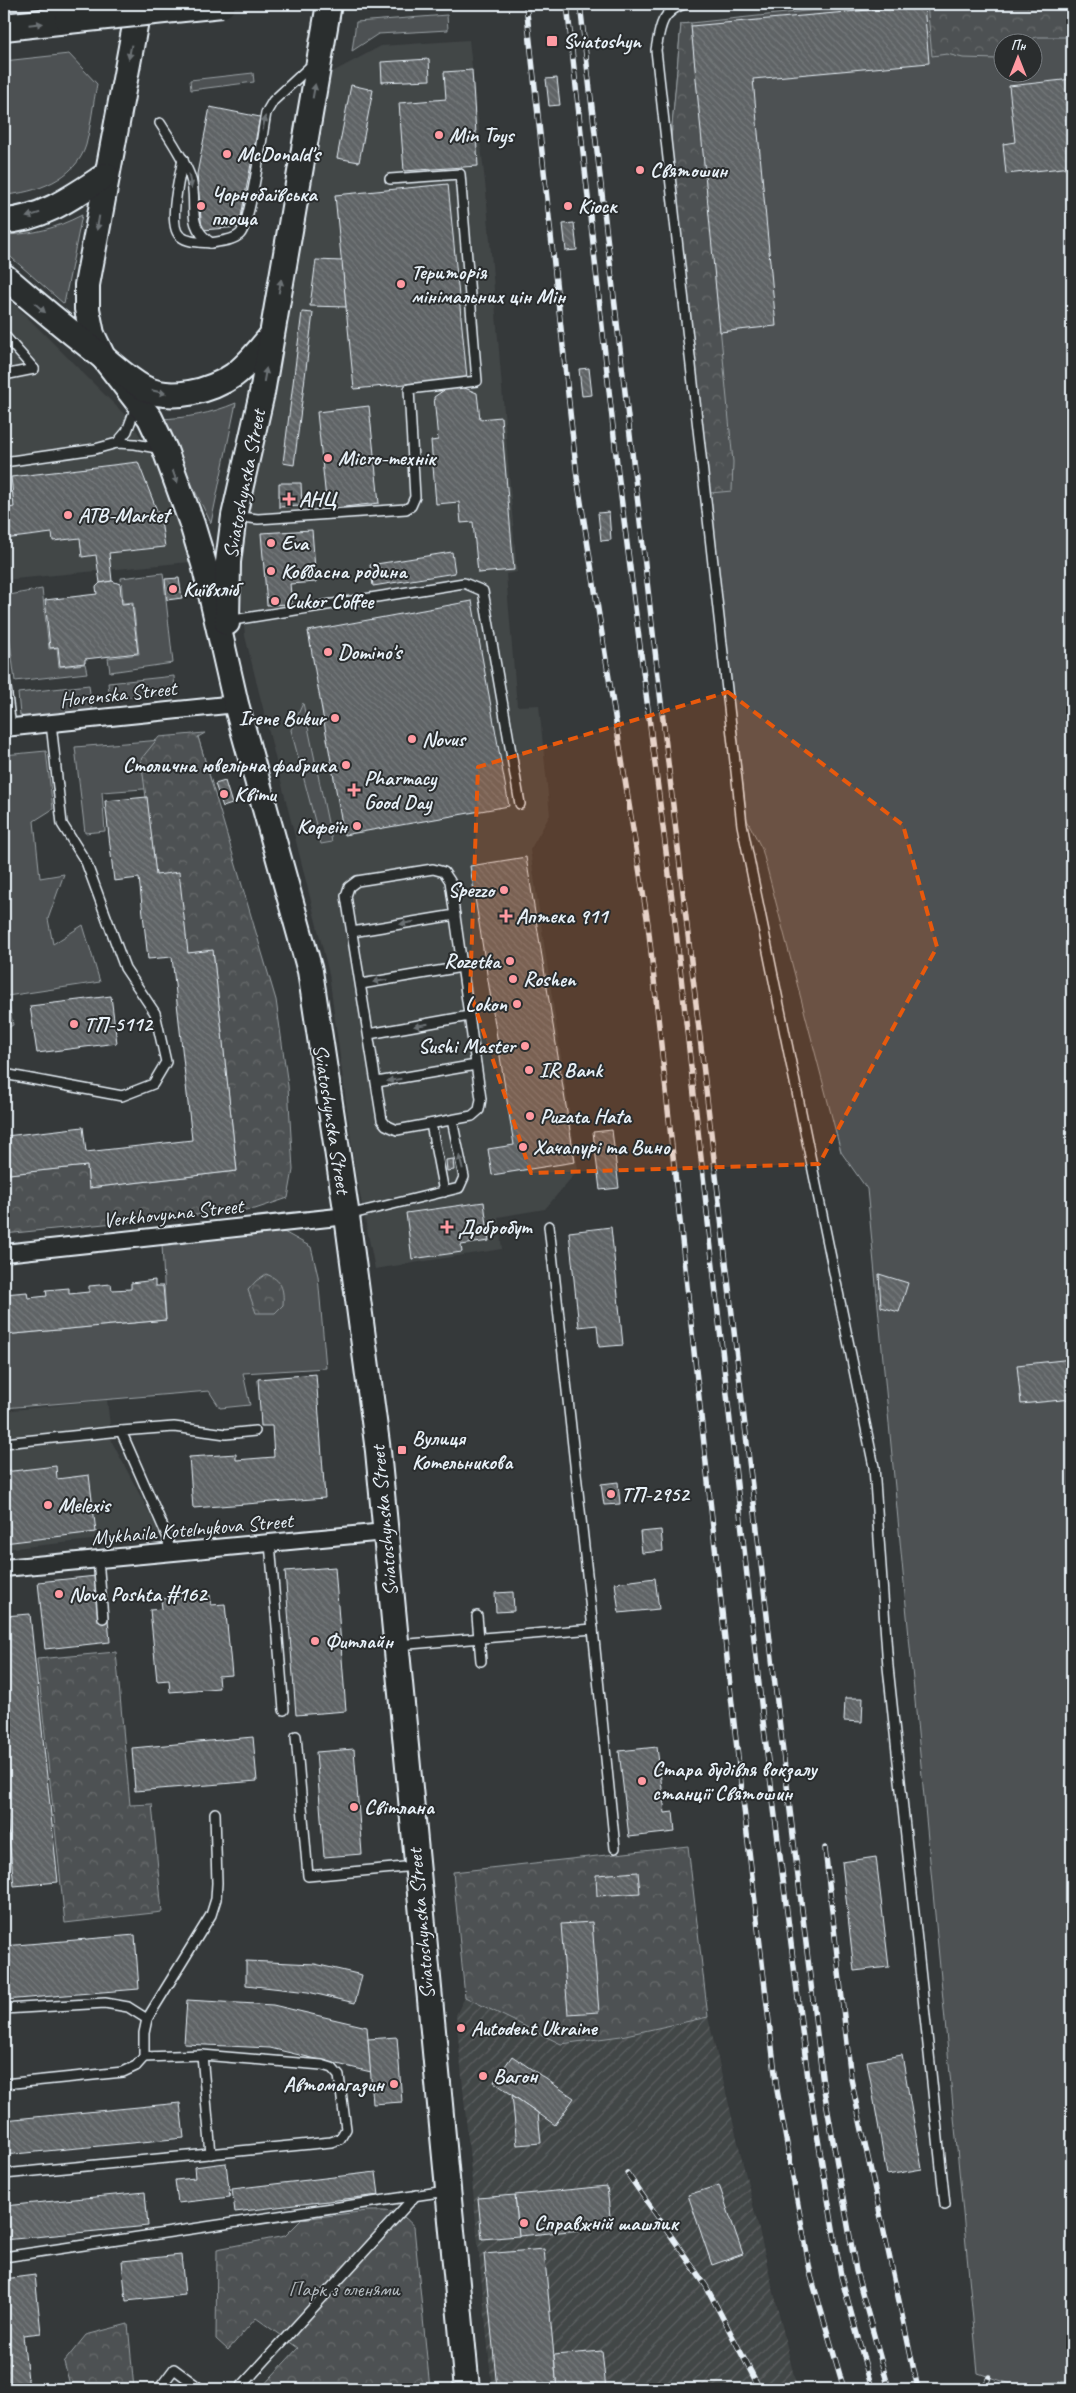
<svg xmlns="http://www.w3.org/2000/svg" width="1076" height="2393" viewBox="0 0 1076 2393" font-family="Caveat,sans-serif">
  <style>
    .built { fill: #424647 }
    .industrial { fill: url(#industrial-furrows) }
    .green { fill: #4d5152; stroke: #9aa1a5; fill-rule: evenodd }
    .forest { fill: url(#forest-crowns); stroke: #9aa1a5 }
    .building { fill: url(#building-back-hatch); stroke: #e8f1f8 }
    .lines { fill: none; stroke-linecap: round; stroke-linejoin: round }
    .service-casing { stroke: #e8f1f8; stroke-width: 12 }
    .minor-casing { stroke: #e8f1f8; stroke-width: 20 }
    .secondary-casing { stroke: #e8f1f8; stroke-width: 28 }
    .primary-casing { stroke: #e8f1f8; stroke-width: 30 }
    .service { stroke: #2a2d2e; stroke-width: 9 }
    .minor { stroke: #2a2d2e; stroke-width: 16 }
    .secondary { stroke: #2a2d2e; stroke-width: 24 }
    .primary { stroke: #2a2d2e; stroke-width: 26 }
    .rail-casing { stroke: #e8f1f8; stroke-width: 5.5 }
    .rail { stroke: #2a2d2e; stroke-width: 4; stroke-dasharray: 11; stroke-linecap: butt }
    .primary-bridge-casing { stroke: #e8f1f8; stroke-width: 30; stroke-linecap: butt }
    .primary-bridge { stroke: #2a2d2e; stroke-width: 26 }
    .oneway { fill: #6c7275 }
    .marked { fill: #e8590c; fill-opacity: 0.2; stroke: #e8590c; stroke-width: 4; stroke-dasharray: 10 6; stroke-linejoin: round }
    .poi-dot { fill: #ff9aa2; stroke: #2a2d2e; stroke-width: 2 }
    .labels { text-anchor: middle; dominant-baseline: central; stroke-width: 4; stroke-linejoin: round; paint-order: stroke }
    .poi-label { font-size: 21px; font-weight: bold; fill: #e8f1f8; stroke: #2a2d2e; text-anchor: start }
    .street-label { font-size: 21px; fill: #e8f1f8; stroke: #2a2d2e }
    .park-label { font-size: 21px; fill: #b2b9be; stroke: #2a2d2e }
  </style>
  <defs>
    <pattern id="industrial-furrows" width="10" height="10" patternUnits="userSpaceOnUse" patternTransform="scale(1.25)"><rect width="10" height="10" fill="#424647"/><path d="M-1 1l2-2M0 10L10 0M9 11l2-2" fill="none" stroke="#5d6162"/></pattern>
    <pattern id="forest-crowns" width="20" height="18" patternUnits="userSpaceOnUse" patternTransform="scale(1.25)"><rect width="20" height="18" fill="#4d5152"/><path d="M2 6a3 3 0 1 1 6 0M12 15a3 3 0 1 1 6 0" fill="none" stroke="#676a6c"/></pattern>
    <pattern id="building-back-hatch" width="6" height="6" patternUnits="userSpaceOnUse" patternTransform="scale(1.25)"><rect width="6" height="6" fill="#5f6365"/><path d="M-1 5l2 2M0 0l6 6M5-1l2 2" fill="none" stroke="#767a7c"/></pattern>
  </defs>
  <rect width="100%" height="100%" fill="#35393a"/>
  <filter id="ink" filterUnits="userSpaceOnUse"><feTurbulence type="fractalNoise" baseFrequency=".02" numOctaves="2"/><feDisplacementMap in="SourceGraphic" scale="10" xChannelSelector="R" yChannelSelector="G"/><feConvolveMatrix kernelMatrix="1 2 1 2 8 2 1 2 1" color-interpolation-filters="sRGB"/></filter>
  <g filter="url(#ink)">
    <g class="built">
      <polygon points="469,40 486,191 517,572 506,574 517,706 539,705 550,815 530,850 578,1170 545,1209 498,1217 502,1249 375,1269 355,1170 329,974 245,636 239,565 245,511 325,76 381,46"/>
      <polygon points="4,294 128,418 137,431 151,454 166,488 190,562 4,580"/>
      <polygon points="107,1400 112,1442 160,1533 4,1549 4,1411"/>
    </g>
    <polygon class="industrial" points="465,1997 561,2044 621,2036 708,2017 797,2389 492,2389 456,2015"/>
    <g class="green">
      <path d="M873,4H1072V2381L1014,2385L978,2373L867,1189L841,1152L762,849L747,820L670,149L681,24ZM1004,42H1034V72H1004Z"/>
      <polygon points="447,15 448,30 378,34 352,51 356,22"/>
      <path d="M69,54L97,84C93,104 91,126 86,145C76,179 35,193 4,195V61Z"/>
      <polygon points="253,73 254,82 191,90 190,80"/>
      <path d="M82,215L64,304L4,251V235C35,234 54,229 82,215Z"/>
      <path d="M236,403L211,523L159,419C187,418 210,414 236,403Z"/>
      <polygon points="163,573 173,663 110,672 108,658 139,654 133,602 123,603 121,578"/>
      <polygon points="42,589 49,649 57,648 59,667 85,664 87,673 15,681 4,596"/>
      <polygon points="174,676 175,693 110,699 108,683"/>
      <polygon points="89,685 92,710 26,718 20,715 18,693"/>
      <polygon points="303,703 332,842 321,844 291,730"/>
      <polygon points="198,737 212,784 102,792 105,831 85,833 75,747"/>
      <polygon points="46,751 53,809 34,821 40,878 64,874 48,919 53,944 83,925 100,982 7,996 13,1025 4,1030 4,755"/>
      <polygon points="284,1232 311,1247 318,1276 326,1368 243,1373 250,1405 220,1408 209,1391 4,1408 4,1335 166,1320 162,1244"/>
    </g>
    <g class="forest">
      <polygon points="927,4 1072,4 1072,37 1036,37 1026,42 1004,42 1003,56 998,59 963,58 947,54 932,56"/>
      <polygon points="691,23 733,462 732,491 710,493 670,149 681,24"/>
      <polygon points="205,733 198,737 276,1000 288,1086 293,1170 288,1198 255,1209 4,1234 4,1150 6,1150 9,1174 87,1166 89,1188 237,1171 213,951 188,953 156,875 141,759 159,737"/>
      <path d="M266,1274C282,1280 284,1289 283,1305L275,1313H256L248,1290L256,1281Z"/>
      <polygon points="116,1652 130,1805 152,1804 162,1912 65,1923 37,1659"/>
      <polygon points="688,1846 708,2017 621,2036 561,2044 465,1997 453,1872"/>
      <path d="M367,2211C388,2211 400,2209 414,2227L430,2389H260L298,2348L256,2318L228,2350L216,2339L217,2249L285,2236L302,2219Z"/>
      <polygon points="128,2324 134,2389 71,2389 64,2362 86,2335"/>
    </g>
    <g class="building">
      <polygon points="924,5 929,63 753,79 776,326 720,332 691,26"/>
      <polygon points="429,59 430,80 382,82 381,62"/>
      <polygon points="472,70 478,166 404,171 399,103 446,99 444,72"/>
      <polygon points="557,78 560,105 549,106 546,79"/>
      <polygon points="1072,79 1072,167 1006,174 1003,144 1015,142 1009,86"/>
      <polygon points="351,85 373,90 359,162 337,158"/>
      <polygon points="210,107 260,117 239,227 202,230 197,174"/>
      <polygon points="448,184 467,378 354,389 335,195"/>
      <polygon points="574,223 577,250 566,251 563,224"/>
      <polygon points="316,260 342,261 346,307 310,306"/>
      <polygon points="302,312 313,313 294,465 283,463"/>
      <polygon points="589,368 592,395 582,396 579,369"/>
      <polygon points="462,387 477,393 480,419 501,417 514,570 478,573 473,522 461,523 459,502 436,504 431,441 438,440 434,397 447,388"/>
      <polygon points="369,406 379,503 327,509 317,412"/>
      <polygon points="138,462 161,521 165,547 109,553 112,581 100,583 96,555 82,557 80,538 53,541 52,533 4,539 4,509 14,507 11,477"/>
      <polygon points="279,483 301,483 302,506 279,507"/>
      <polygon points="609,512 611,540 601,541 598,513"/>
      <polygon points="312,530 316,582 290,584 292,604 267,605 261,533"/>
      <polygon points="452,552 455,573 373,586 370,565"/>
      <polygon points="179,578 182,598 167,600 165,579"/>
      <polygon points="112,581 120,584 122,604 132,603 138,653 85,659 85,663 60,666 58,647 50,648 45,600 97,594 96,587 100,583"/>
      <polygon points="472,601 509,806 344,835 308,631"/>
      <polygon points="225,781 232,804 223,807 215,784"/>
      <polygon points="147,797 156,875 179,872 188,953 213,950 237,1171 89,1188 87,1166 9,1174 6,1150 4,1150 4,1116 6,1136 83,1127 86,1152 192,1140 172,957 148,959 139,878 114,881 105,801"/>
      <polygon points="526,857 575,1162 492,1175 488,1149 514,1145 470,866"/>
      <polygon points="111,996 117,1043 37,1053 30,1006"/>
      <polygon points="612,1130 619,1188 600,1190 593,1132"/>
      <polygon points="453,1159 454,1170 447,1171 446,1160"/>
      <polygon points="484,1202 489,1241 461,1245 462,1252 412,1259 406,1213"/>
      <polygon points="611,1227 623,1345 599,1347 597,1325 579,1327 569,1232"/>
      <polygon points="879,1274 908,1283 899,1312 881,1307"/>
      <polygon points="155,1280 155,1286 163,1286 166,1320 4,1335 4,1294 27,1292 28,1298 38,1297 47,1296 46,1290 69,1288 69,1294 89,1292 89,1286 111,1284 112,1290 131,1289 131,1283"/>
      <polygon points="1072,1359 1072,1399 1021,1404 1017,1365"/>
      <polygon points="316,1374 325,1498 193,1508 189,1457 236,1454 236,1460 274,1457 272,1426 261,1426 258,1379"/>
      <polygon points="56,1466 57,1479 89,1475 96,1532 4,1543 4,1472"/>
      <polygon points="618,1482 620,1504 604,1505 601,1484"/>
      <polygon points="661,1530 663,1551 642,1553 640,1532"/>
      <polygon points="335,1567 346,1711 296,1715 285,1571"/>
      <polygon points="96,1576 101,1620 108,1619 110,1642 45,1649 38,1582"/>
      <polygon points="655,1578 659,1609 619,1613 615,1583"/>
      <polygon points="513,1592 514,1611 496,1612 495,1593"/>
      <polygon points="210,1595 211,1605 225,1604 232,1675 218,1676 219,1688 170,1692 169,1680 157,1681 150,1610 162,1609 161,1599"/>
      <polygon points="30,1614 58,1882 14,1886 4,1790 4,1616"/>
      <polygon points="845,1698 863,1698 862,1722 844,1721"/>
      <polygon points="253,1737 257,1781 135,1791 132,1748"/>
      <polygon points="657,1747 665,1813 673,1812 675,1832 629,1837 619,1751"/>
      <polygon points="354,1749 362,1854 324,1857 316,1752"/>
      <polygon points="876,1857 889,1967 854,1971 842,1862"/>
      <polygon points="638,1872 640,1893 597,1896 596,1875"/>
      <polygon points="592,1922 599,2012 568,2014 561,1924"/>
      <polygon points="135,1935 139,1989 4,2000 4,1946"/>
      <polygon points="246,1961 315,1964 362,1975 355,2003 308,1992 246,1985"/>
      <polygon points="187,2000 273,2005 367,2027 371,2072 270,2048 184,2044"/>
      <polygon points="397,2037 402,2102 373,2104 368,2039"/>
      <polygon points="902,2055 922,2169 887,2175 867,2061"/>
      <polygon points="512,2056 574,2098 555,2125 494,2082"/>
      <polygon points="512,2095 538,2113 541,2143 517,2145"/>
      <polygon points="180,2103 184,2138 4,2155 4,2120"/>
      <polygon points="226,2163 230,2197 178,2203 175,2180 195,2178 194,2167"/>
      <polygon points="376,2172 379,2195 235,2212 232,2189"/>
      <polygon points="719,2185 743,2254 712,2265 688,2195"/>
      <polygon points="607,2186 611,2227 519,2236 515,2195"/>
      <polygon points="145,2192 148,2226 4,2240 4,2206"/>
      <polygon points="515,2195 519,2236 482,2239 478,2198"/>
      <polygon points="544,2249 557,2389 497,2389 484,2254"/>
      <polygon points="181,2255 185,2295 126,2301 122,2261"/>
      <polygon points="35,2275 41,2333 23,2335 29,2389 4,2389 4,2279"/>
      <polygon points="602,2351 606,2389 557,2389 554,2355"/>
    </g>
    <g class="lines">
      <defs>
        <g id="service">
          <path d="M684,4C661,12 660,27 656,50L742,825L874,1467L888,1667L945,2205"/>
          <path d="M160,123C171,140 183,157 190,176C200,203 183,223 211,243C220,241 233,241 240,234C251,222 262,134 266,113L273,101L315,62"/>
          <path d="M183,159C180,175 167,225 180,236C189,243 200,242 211,243"/>
          <polyline points="4,335 34,369"/>
          <polyline points="4,375 34,369"/>
          <polyline points="117,443 127,431 137,404"/>
          <polyline points="4,462 95,449 117,443 135,444 162,449"/>
          <polyline points="234,516 258,519 406,509 411,506 415,497 409,389 477,381 460,174 390,179"/>
          <polyline points="227,621 464,583 483,591 520,804"/>
          <polyline points="4,672 11,727"/>
          <polygon points="433,869 444,872 450,881 481,1099 479,1110 472,1116 397,1130 386,1125 382,1120 346,896 349,887 357,881"/>
          <polyline points="352,932 455,915"/>
          <polyline points="361,984 462,967"/>
          <polyline points="369,1034 469,1016"/>
          <polyline points="4,1074 122,1096 153,1084 166,1062 155,1013 125,968 86,862 62,824 51,723"/>
          <polyline points="377,1082 476,1065"/>
          <polyline points="431,1124 444,1192"/>
          <polyline points="348,1215 459,1188 464,1177 452,1120"/>
          <polyline points="549,1226 593,1629 615,1848"/>
          <polyline points="4,1443 121,1431"/>
          <polyline points="270,1543 284,1710"/>
          <polyline points="169,1553 168,1538 121,1431 174,1427 226,1434 255,1431"/>
          <polyline points="98,1559 103,1618"/>
          <polyline points="477,1616 481,1661"/>
          <polyline points="397,1645 593,1629"/>
          <polyline points="296,1736 308,1876 415,1866"/>
          <polyline points="4,2009 105,2003 128,2007 147,2019"/>
          <polyline points="202,2055 211,2154"/>
          <polyline points="4,2084 123,2072 136,2066 144,2057 144,2033 147,2019 211,1915 216,1899 217,1883 215,1813"/>
          <polyline points="4,2174 331,2142 340,2139 346,2129 339,2076 332,2068 322,2065 202,2055 144,2057"/>
          <polyline points="4,2257 446,2191"/>
          <polyline points="159,2389 174,2369 201,2389"/>
          <polyline points="239,2389 416,2195"/>
        </g>
        <g id="minor">
          <polyline points="4,728 236,704"/>
          <polyline points="4,1253 347,1216"/>
          <polyline points="4,1568 385,1532"/>
        </g>
        <g id="secondary">
          <polyline points="139,4 87,285 87,309 92,334 103,357 150,418 165,450 192,524 204,564 236,704 310,971 347,1216 378,1451 467,2389"/>
          <path d="M4,221C43,219 74,196 106,175"/>
          <path d="M4,276C34,302 64,327 95,351C111,363 126,378 144,388C171,402 211,391 234,375C249,364 260,349 271,336"/>
          <polyline points="227,623 228,562 234,516 262,393 329,4"/>
        </g>
        <polyline id="primary" points="4,27 68,20"/>
      </defs>
      <use href="#service" class="service-casing"/>
      <use href="#minor" class="minor-casing"/>
      <use href="#secondary" class="secondary-casing"/>
      <use href="#primary" class="primary-casing"/>
      <use href="#service" class="service"/>
      <use href="#minor" class="minor"/>
      <use href="#secondary" class="secondary"/>
      <use href="#primary" class="primary"/>
      <defs>
        <g id="rail">
          <polyline points="526,4 577,477 648,924 734,1723 777,2090 811,2276 844,2389"/>
          <polyline points="567,4 618,473 675,922 763,1721 809,2086 841,2276 872,2389"/>
          <polyline points="580,4 779,1719 823,2084 856,2271 889,2389"/>
          <polyline points="825,1848 851,2079 918,2389"/>
          <polyline points="627,2173 706,2286 760,2389"/>
          <polyline points="984,2389 989,2377"/>
        </g>
      </defs>
      <use href="#rail" class="rail-casing"/>
      <use href="#rail" class="rail"/>
      <defs>
        <polyline id="primary-bridge" points="68,20 222,4"/>
      </defs>
      <use href="#primary-bridge" class="primary-bridge-casing"/>
      <use href="#primary-bridge" class="primary-bridge"/>
    </g>
    <defs><path id="oneway-solid" d="M-6-.8H1V-3.2L6.5 0L1 3.2V.8H-6Z" transform="scale(1.25)"/></defs>
    <g class="oneway">
      <use href="#oneway-solid" transform="translate(36 24) rotate(-6)"/>
      <use href="#oneway-solid" transform="translate(130 52) rotate(101)"/>
      <use href="#oneway-solid" transform="translate(314 91) rotate(-80)"/>
      <use href="#oneway-solid" transform="translate(264 123) rotate(-80)"/>
      <use href="#oneway-solid" transform="translate(190 181) rotate(78)"/>
      <use href="#oneway-solid" transform="translate(33 215) rotate(163)"/>
      <use href="#oneway-solid" transform="translate(98 223) rotate(100)"/>
      <use href="#oneway-solid" transform="translate(280 286) rotate(-80)"/>
      <use href="#oneway-solid" transform="translate(40 308) rotate(41)"/>
      <use href="#oneway-solid" transform="translate(265 375) rotate(-80)"/>
      <use href="#oneway-solid" transform="translate(159 392) rotate(14)"/>
      <use href="#oneway-solid" transform="translate(175 477) rotate(70)"/>
      <use href="#oneway-solid" transform="translate(407 923) rotate(170)"/>
      <use href="#oneway-solid" transform="translate(380 981) rotate(171)"/>
      <use href="#oneway-solid" transform="translate(421 1025) rotate(170)"/>
      <use href="#oneway-solid" transform="translate(394 1080) rotate(170)"/>
      <use href="#oneway-solid" transform="translate(461 1162) rotate(-103)"/>
    </g>
  </g>
  <path class="marked" d="M728,692L903,825L937,947L819,1164L531,1173L470,992L478,767Z"/>
  <g class="poi-dot">
    <rect x="546" y="35" width="12" height="12" rx="2.5"/>
    <circle cx="439" cy="135" r="5"/>
    <circle cx="227" cy="154" r="5"/>
    <circle cx="640" cy="170" r="5"/>
    <circle cx="201" cy="206" r="5"/>
    <circle cx="568" cy="206" r="5"/>
    <circle cx="401" cy="284" r="5"/>
    <circle cx="328" cy="458" r="5"/>
    <path d="M286.5 491.5h5v5h5v5h-5v5h-5v-5h-5v-5h5z"/>
    <circle cx="68" cy="515" r="5"/>
    <circle cx="271" cy="543" r="5"/>
    <circle cx="271" cy="571" r="5"/>
    <circle cx="173" cy="589" r="5"/>
    <circle cx="275" cy="601" r="5"/>
    <circle cx="328" cy="652" r="5"/>
    <circle cx="335" cy="718" r="5"/>
    <circle cx="412" cy="739" r="5"/>
    <circle cx="346" cy="765" r="5"/>
    <path d="M351.5 782.5h5v5h5v5h-5v5h-5v-5h-5v-5h5z"/>
    <circle cx="224" cy="794" r="5"/>
    <circle cx="357" cy="826" r="5"/>
    <circle cx="504" cy="890" r="5"/>
    <path d="M503.5 908.5h5v5h5v5h-5v5h-5v-5h-5v-5h5z"/>
    <circle cx="510" cy="961" r="5"/>
    <circle cx="513" cy="979" r="5"/>
    <circle cx="517" cy="1004" r="5"/>
    <circle cx="74" cy="1024" r="5"/>
    <circle cx="525" cy="1046" r="5"/>
    <circle cx="529" cy="1070" r="5"/>
    <circle cx="530" cy="1116" r="5"/>
    <circle cx="523" cy="1147" r="5"/>
    <path d="M444.5 1219.5h5v5h5v5h-5v5h-5v-5h-5v-5h5z"/>
    <rect x="397" y="1445" width="10" height="10" rx="2.5"/>
    <circle cx="611" cy="1494" r="5"/>
    <circle cx="48" cy="1505" r="5"/>
    <circle cx="59" cy="1594" r="5"/>
    <circle cx="315" cy="1641" r="5"/>
    <circle cx="642" cy="1781" r="5"/>
    <circle cx="354" cy="1807" r="5"/>
    <circle cx="461" cy="2028" r="5"/>
    <circle cx="483" cy="2076" r="5"/>
    <circle cx="394" cy="2084" r="5"/>
    <circle cx="524" cy="2223" r="5"/>
  </g>
  <g class="labels">
    <g class="poi-label">
      <text x="563" y="41">Sviatoshyn</text>
      <text x="449" y="135">Min Toys</text>
      <text x="237" y="154">McDonald's</text>
      <text x="650" y="170">Святошин</text>
      <text x="211" y="194">Чорнобаївська<tspan x="211" dy="24">площа</tspan></text>
      <text x="578" y="206">Кіоск</text>
      <text x="411" y="272">Територія<tspan x="411" dy="24">мінімальних цін Мін</tspan></text>
      <text x="338" y="458">Micro-технік</text>
      <text x="299" y="499">АНЦ</text>
      <text x="78" y="515">ATB-Market</text>
      <text x="281" y="543">Eva</text>
      <text x="281" y="571">Ковбасна родина</text>
      <text x="183" y="589">Київхліб</text>
      <text x="285" y="601">Cukor Coffee</text>
      <text x="338" y="652">Domino's</text>
      <text x="325" y="718" text-anchor="end">Irene Bukur</text>
      <text x="422" y="739">Novus</text>
      <text x="336" y="765" text-anchor="end">Столична ювелірна фабрика</text>
      <text x="364" y="778">Pharmacy<tspan x="364" dy="24">Good Day</tspan></text>
      <text x="234" y="794">Квіти</text>
      <text x="347" y="826" text-anchor="end">Кофеїн</text>
      <text x="494" y="890" text-anchor="end">Spezzo</text>
      <text x="516" y="916">Аптека 911</text>
      <text x="500" y="961" text-anchor="end">Rozetka</text>
      <text x="523" y="979">Roshen</text>
      <text x="507" y="1004" text-anchor="end">Lokon</text>
      <text x="84" y="1024">ТП-5112</text>
      <text x="515" y="1046" text-anchor="end">Sushi Master</text>
      <text x="539" y="1070">IR Bank</text>
      <text x="540" y="1116">Puzata Hata</text>
      <text x="533" y="1147">Хачапурі та Вино</text>
      <text x="458" y="1227">Добробут</text>
      <text x="412" y="1438">Вулиця<tspan x="412" dy="24">Котельникова</tspan></text>
      <text x="621" y="1494">ТП-2952</text>
      <text x="58" y="1505">Melexis</text>
      <text x="69" y="1594">Nova Poshta #162</text>
      <text x="325" y="1641">Фитлайн</text>
      <text x="652" y="1769">Стара будівля вокзалу<tspan x="652" dy="24">станції Святошин</tspan></text>
      <text x="364" y="1807">Світлана</text>
      <text x="471" y="2028">Autodent Ukraine</text>
      <text x="493" y="2076">Вагон</text>
      <text x="384" y="2084" text-anchor="end">Автомагазин</text>
      <text x="534" y="2223">Справжній шашлик</text>
    </g>
    <g class="street-label">
      <text transform="translate(244 484) rotate(-79)">Sviatoshynska Street</text>
      <text transform="translate(118 694) rotate(-6)">Horenska Street</text>
      <text transform="translate(332 1119) rotate(81)">Sviatoshynska Street</text>
      <text transform="translate(173 1213) rotate(-6)">Verkhovynna Street</text>
      <text transform="translate(384 1521) rotate(-95)">Sviatoshynska Street</text>
      <text transform="translate(192 1529) rotate(-5)">Mykhaila Kotelnykova Street</text>
      <text transform="translate(421 1924) rotate(-95)">Sviatoshynska Street</text>
    </g>
    <g class="park-label">
      <text x="344" y="2289">Парк з оленями</text>
    </g>
  </g>
  <rect width="1076" height="2393" fill="none" stroke="#2a2d2e" stroke-width="20"/>
  <rect x="10" y="10" width="1056" height="2373" fill="none" stroke="#e8f1f8" stroke-width="2" filter="url(#ink)"/>
  <g transform="translate(1018 58)"><circle r="24" fill="#2a2d2e" stroke="#767b7f"/>
  <path d="M0-4L9 19L0 12L-9 19Z" fill="#ff9aa2"/>
  <text y="-8" font-size="14" font-weight="bold" text-anchor="middle" fill="#e8f1f8">Пн</text>
  </g>
</svg>
